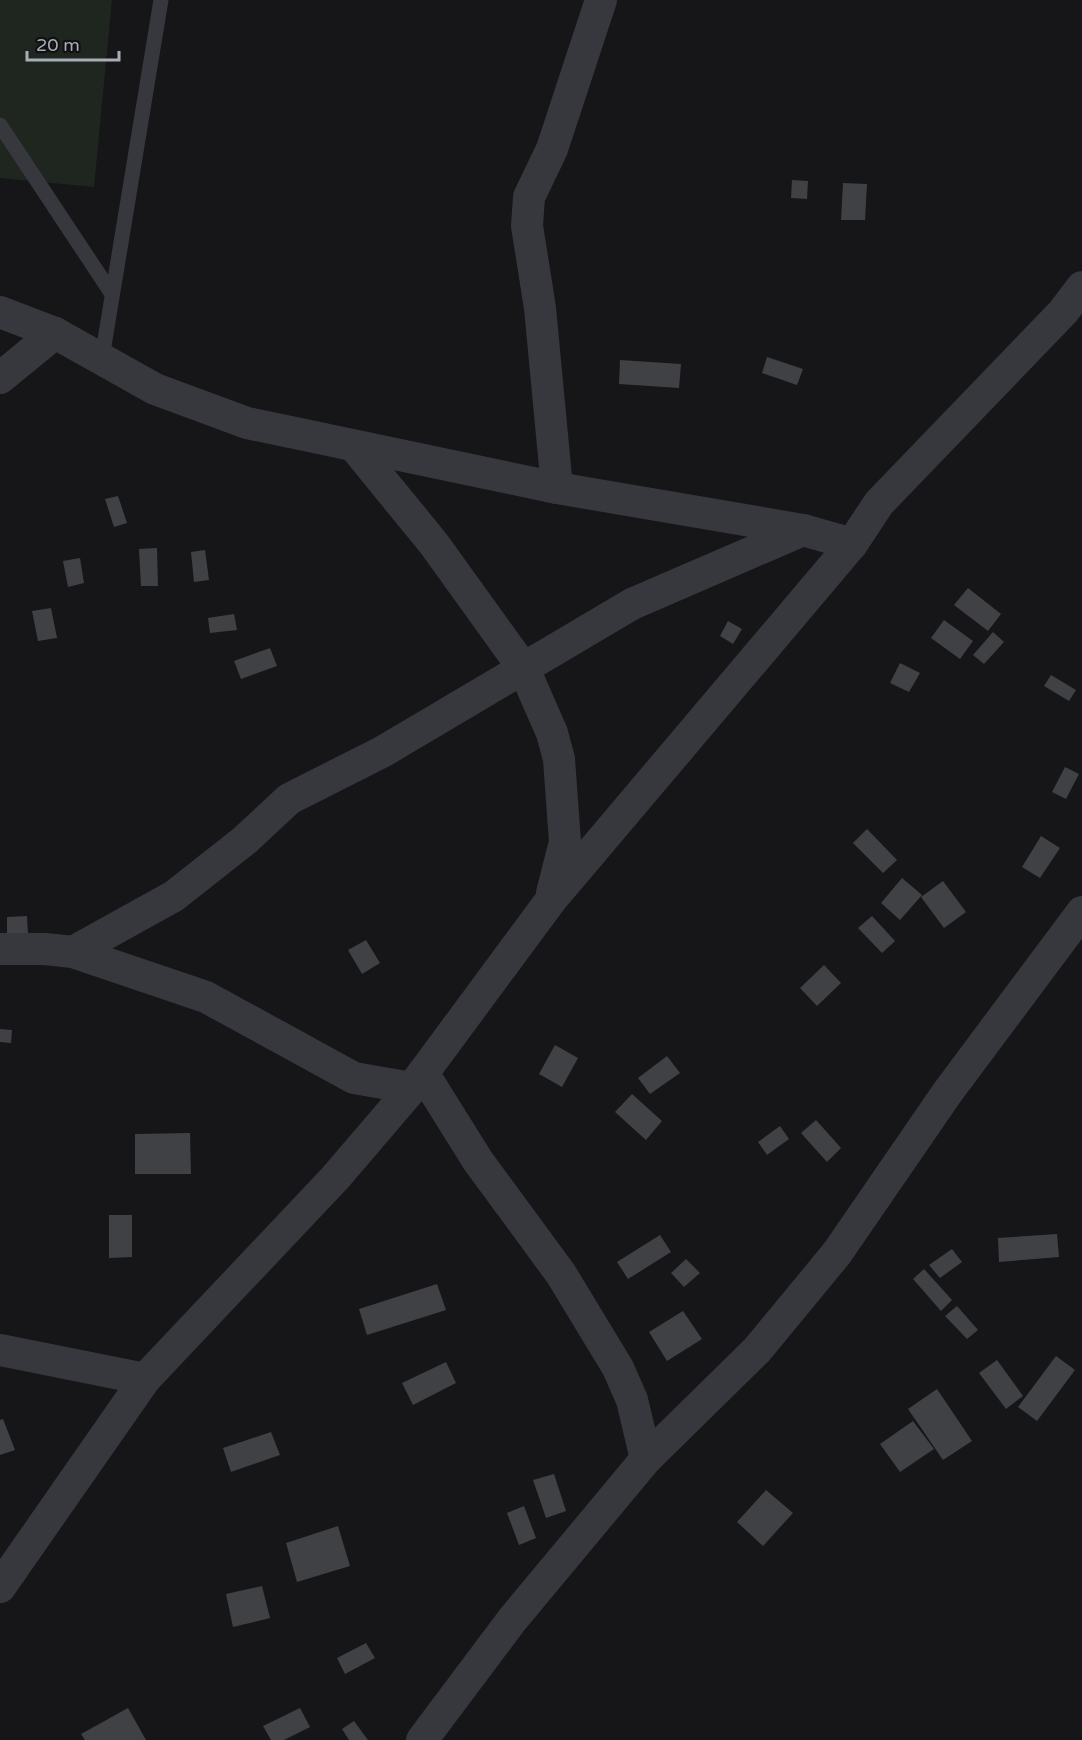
<svg xmlns="http://www.w3.org/2000/svg" width="1082" height="1740" viewBox="0 0 1082 1740" font-family="'Varela Round',sans-serif">
  <style>
    .green { fill: #1e261f }
    .building { fill: #404145 }
    .lines { fill: none; stroke-linecap: round; stroke-linejoin: round }
    .lane { stroke: #37383d; stroke-width: 15 }
    .street { stroke: #37383d; stroke-width: 32 }
  </style>
  <rect width="100%" height="100%" fill="#161618"/>
  <polygon class="green" points="0,0 112,0 94,187 0,178"/>
  <g class="building">
    <polygon points="792,180 808,181 807,199 791,198"/>
    <polygon points="843,183 867,184 865,220 841,220"/>
    <polygon points="767,357 803,369 797,385 762,373"/>
    <polygon points="620,360 681,364 679,388 619,384"/>
    <polygon points="118,496 127,523 114,527 105,499"/>
    <polygon points="157,548 158,586 141,586 139,549"/>
    <polygon points="205,550 209,580 194,582 191,552"/>
    <polygon points="80,558 84,583 68,587 63,561"/>
    <polygon points="968,588 1001,614 988,631 954,605"/>
    <polygon points="51,608 57,638 38,641 32,611"/>
    <polygon points="234,614 237,630 210,633 208,618"/>
    <polygon points="944,620 973,641 960,659 931,638"/>
    <polygon points="728,621 742,629 733,644 720,636"/>
    <polygon points="993,632 1004,642 984,664 973,655"/>
    <polygon points="270,648 277,666 241,679 234,661"/>
    <polygon points="900,663 920,673 909,692 890,683"/>
    <polygon points="1051,675 1076,690 1069,701 1044,686"/>
    <polygon points="1065,767 1079,774 1066,799 1052,792"/>
    <polygon points="867,829 897,860 883,873 853,843"/>
    <polygon points="1041,836 1060,848 1040,878 1022,867"/>
    <polygon points="902,878 922,895 900,920 881,903"/>
    <polygon points="943,881 966,912 944,928 921,897"/>
    <polygon points="27,916 28,934 7,935 7,917"/>
    <polygon points="872,916 895,941 882,953 858,928"/>
    <polygon points="366,940 380,963 362,974 348,950"/>
    <polygon points="824,965 841,983 817,1006 800,988"/>
    <polygon points="0,1029 12,1030 11,1043 0,1042"/>
    <polygon points="555,1045 578,1058 562,1087 539,1074"/>
    <polygon points="667,1056 680,1073 650,1094 638,1078"/>
    <polygon points="632,1094 662,1121 646,1140 615,1112"/>
    <polygon points="816,1120 841,1148 827,1162 801,1133"/>
    <polygon points="780,1126 789,1139 767,1155 758,1142"/>
    <polygon points="190,1133 191,1174 135,1174 135,1134"/>
    <polygon points="109,1215 132,1215 132,1257 109,1258"/>
    <polygon points="1057,1234 1059,1257 999,1262 998,1238"/>
    <polygon points="660,1235 671,1252 628,1279 617,1262"/>
    <polygon points="952,1249 962,1262 940,1278 929,1265"/>
    <polygon points="686,1259 700,1273 684,1287 671,1273"/>
    <polygon points="924,1269 952,1300 941,1311 913,1279"/>
    <polygon points="437,1284 446,1310 367,1335 359,1309"/>
    <polygon points="957,1306 978,1330 967,1339 945,1316"/>
    <polygon points="683,1311 702,1339 667,1361 649,1332"/>
    <polygon points="1056,1356 1075,1370 1037,1421 1018,1407"/>
    <polygon points="997,1360 1023,1396 1006,1409 979,1373"/>
    <polygon points="446,1362 456,1383 413,1405 402,1383"/>
    <polygon points="937,1389 972,1441 943,1460 908,1409"/>
    <polygon points="3,1419 15,1450 0,1455 0,1420"/>
    <polygon points="913,1421 934,1449 900,1472 880,1444"/>
    <polygon points="271,1432 280,1455 231,1472 223,1448"/>
    <polygon points="554,1474 566,1511 546,1518 533,1480"/>
    <polygon points="766,1490 793,1513 763,1546 737,1522"/>
    <polygon points="524,1506 536,1538 519,1545 507,1513"/>
    <polygon points="338,1526 350,1566 297,1582 286,1543"/>
    <polygon points="262,1586 270,1618 233,1627 226,1594"/>
    <polygon points="366,1643 375,1658 345,1674 337,1658"/>
    <polygon points="128,1708 146,1740 85,1740 81,1734"/>
    <polygon points="300,1708 310,1727 284,1740 271,1740 263,1726"/>
    <polygon points="354,1721 368,1740 349,1740 342,1729"/>
  </g>
  <g class="lines">
    <g class="lane">
      <polyline points="0,125 112,294"/>
      <polyline points="102,358 161,0"/>
    </g>
    <g class="street">
      <polyline points="0,312 55,333 155,389 247,423 557,488 803,530 852,544"/>
      <polyline points="0,378 55,333"/>
      <polyline points="354,446 434,544 524,669 552,733 559,759 565,842 552,893"/>
      <polyline points="557,488 540,308 527,226 529,197 552,149 601,0"/>
      <polyline points="0,949 45,949 73,952 206,997 354,1078 412,1088"/>
      <polyline points="73,952 174,896 245,840 289,799 382,752 632,604 803,530"/>
      <polyline points="423,1073 478,1161 561,1274 618,1368 632,1400 646,1459"/>
      <polyline points="0,1350 145,1379"/>
      <polyline points="0,1587 145,1379 335,1178 412,1088 551,900 852,544 879,503 1063,312 1082,287"/>
      <polyline points="422,1740 512,1620 646,1459 757,1350 837,1253 947,1093 1082,912"/>
    </g>
  </g>
  <path d="M27 51v9h92v-9" fill="none" stroke="#a8adb8" stroke-width="3"/>
  <text x="36" y="51" font-size="18" fill="#a8adb8" stroke="#111113" stroke-width="4.5" paint-order="stroke">20 m</text>
</svg>
